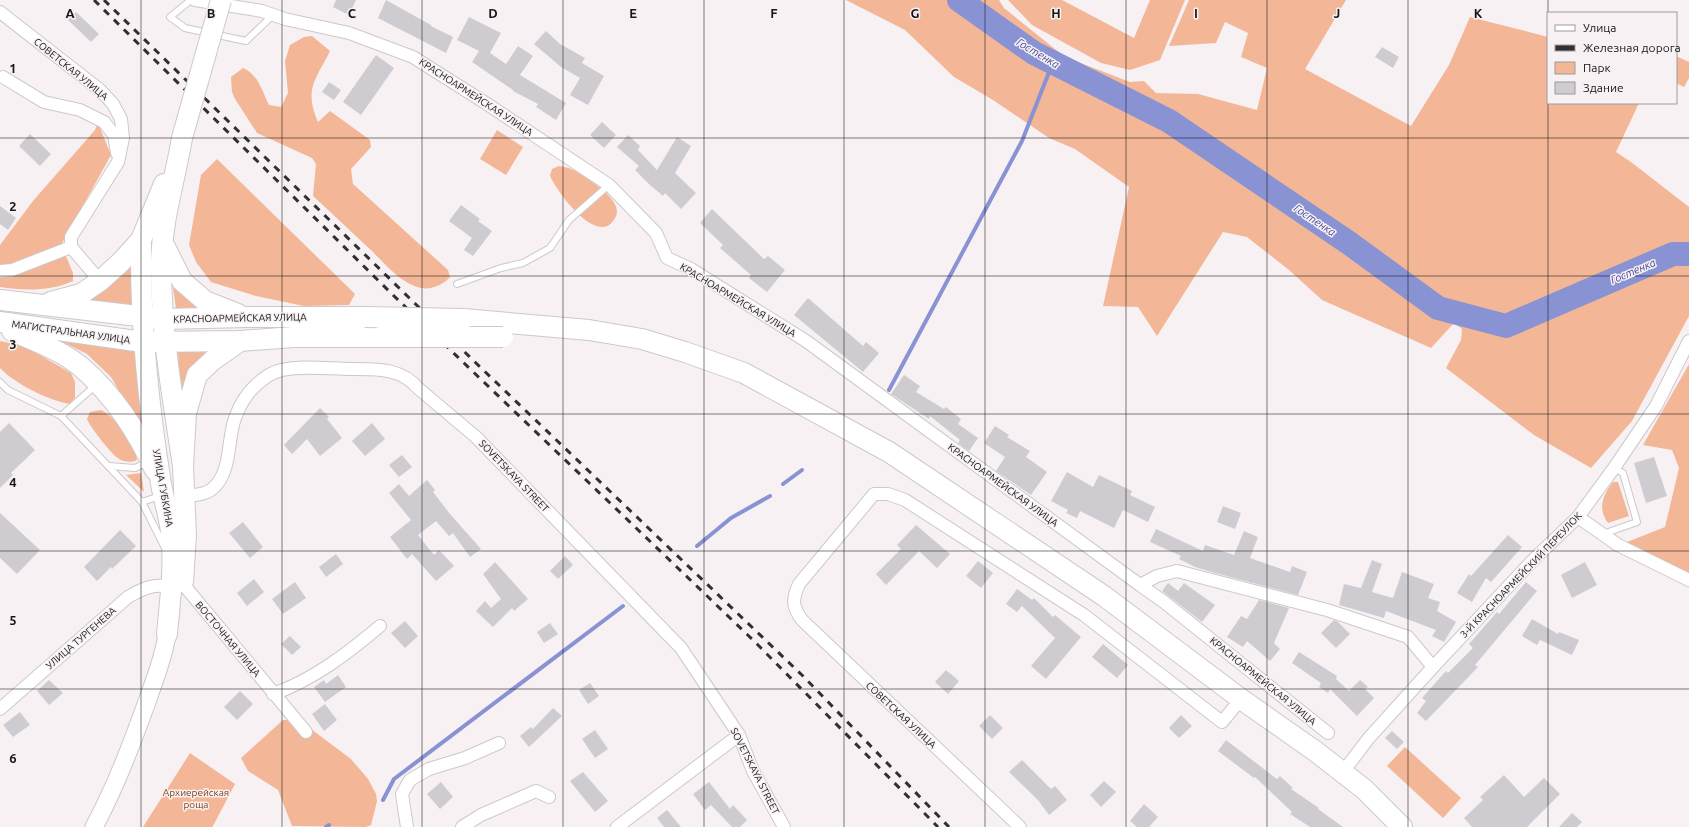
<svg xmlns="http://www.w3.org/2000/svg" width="1689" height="827" viewBox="0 0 1689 827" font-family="Ubuntu,sans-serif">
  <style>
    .green { fill: #f3b696 }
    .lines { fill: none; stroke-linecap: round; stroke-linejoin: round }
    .stream { stroke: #8993d3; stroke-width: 4 }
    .river { stroke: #8993d3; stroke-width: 24 }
    .building { fill: #cfccd1 }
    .lane-casing { stroke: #cec8cb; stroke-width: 8 }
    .street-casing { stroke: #cec8cb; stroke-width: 14 }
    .secondary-casing { stroke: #cec8cb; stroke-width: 19 }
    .primary-casing { stroke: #cec8cb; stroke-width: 22 }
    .lane { stroke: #fff; stroke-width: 6 }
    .street { stroke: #fff; stroke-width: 12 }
    .secondary { stroke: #fff; stroke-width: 17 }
    .primary { stroke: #fff; stroke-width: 20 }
    .rail { stroke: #313031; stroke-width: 3; stroke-dasharray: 7 7; stroke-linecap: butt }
    .primary-bridge-casing { stroke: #cec8cb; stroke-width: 22; stroke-linecap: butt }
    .primary-bridge { stroke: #fff; stroke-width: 20 }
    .grid { fill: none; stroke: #181718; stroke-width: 1; stroke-opacity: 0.55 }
    .labels { text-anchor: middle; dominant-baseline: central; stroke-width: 3; stroke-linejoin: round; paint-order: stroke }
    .street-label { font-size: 10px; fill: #181718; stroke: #f7f1f4 }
    .park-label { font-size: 10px; fill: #7c3d15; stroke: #f7f1f4 }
    .water-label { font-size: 11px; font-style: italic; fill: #434997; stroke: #f7f1f4 }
    .grid-label { font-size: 13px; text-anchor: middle; font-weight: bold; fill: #181718; stroke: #f7f1f4; stroke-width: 3; stroke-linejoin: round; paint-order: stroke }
  </style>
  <rect width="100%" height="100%" fill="#f7f1f4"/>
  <g class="green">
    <polygon points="846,0 999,0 1004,8 1065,57 1130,82 1144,81 1156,93 1198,94 1257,110 1267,68 1241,57 1248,33 1225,22 1216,43 1169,46 1189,0 1346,0 1305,69 1411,126 1449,65 1470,17 1548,37 1548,103 1639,103 1616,152 1631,162 1689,207 1689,316 1632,421 1591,468 1534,435 1446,368 1461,340 1462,329 1454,323 1431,348 1322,300 1289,270 1247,237 1223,232 1157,336 1138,307 1103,306 1129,187 1075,149 1049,138 993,100 954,77 905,30"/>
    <polygon points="1008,0 1062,0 1134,38 1150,0 1185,0 1160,60 1130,70 1101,63 1032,25"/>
    <path d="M312,36L330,51C315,81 304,89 318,122L330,111L370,140L371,147L351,169L353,184L448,270L450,277C442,286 429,291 417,287C399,281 385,264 372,251C352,233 333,214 313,196L316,164L312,158L257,133L235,99L232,92L231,77L243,68C258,74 262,91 269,105L281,107L288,93L285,61L290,45L304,37Z"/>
    <polygon points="1676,56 1689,62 1689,78 1684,87 1676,83"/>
    <polygon points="98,123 111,155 61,245 6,266 0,266 0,245 33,201 95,130"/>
    <polygon points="497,130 523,147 506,175 480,159"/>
    <polygon points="217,159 355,294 349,305 304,306 256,296 211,282 196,262 189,245 201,175"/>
    <path d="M559,166C575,168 581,174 594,183C604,191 626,207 613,221C611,224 607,227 603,227C584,228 557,191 550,176L552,169Z"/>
    <path d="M65,254L73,273V281C52,291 23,291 0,287V274Z"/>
    <polygon points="132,255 135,305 68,301"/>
    <polygon points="171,274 221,311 176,309"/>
    <polygon points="62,339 137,347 148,441 111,377 87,354 63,342"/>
    <path d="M0,341L24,346L71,373L75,382V398L70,404C49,401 14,383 0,368Z"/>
    <polygon points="225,344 181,407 178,350"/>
    <polygon points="1689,364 1689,575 1622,544 1665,527 1679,468 1672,450 1643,445"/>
    <path d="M101,410C118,419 135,441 137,460C132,463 124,462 119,459C111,454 90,427 87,419L90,412Z"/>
    <polygon points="141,473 144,492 126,475"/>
    <path d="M1613,482H1618L1629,516L1608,523C1597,508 1603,495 1613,482Z"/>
    <polygon points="283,720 299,720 351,759 368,779 376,794 377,801 371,825 366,827 292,826 278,790 248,771 241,758"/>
    <polygon points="1405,747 1461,798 1443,818 1387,766"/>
    <polygon points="190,753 235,784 214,824 212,827 143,827"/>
  </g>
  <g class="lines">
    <g class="stream">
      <polyline points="889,390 1022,141 1053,62"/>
      <polyline points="783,484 802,470"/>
      <polyline points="697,546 731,518 770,496"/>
      <polyline points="383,800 394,779 623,606"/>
      <polyline points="326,827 329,825"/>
    </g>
    <polyline class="river" points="959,0 1034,53 1169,121 1349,243 1438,308 1506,326 1673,254 1689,254"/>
  </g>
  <g class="building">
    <polygon points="336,0 356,0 349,15 333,7"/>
    <polygon points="386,0 431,25 431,26 453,37 446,53 378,18"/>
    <polygon points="76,12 99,34 91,42 68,20"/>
    <polygon points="469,17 501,33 490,53 506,64 518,46 533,56 520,75 566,103 556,120 536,107 538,104 513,91 513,90 472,62 479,51 457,40"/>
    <polygon points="546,31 560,44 585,58 582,63 604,76 588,105 570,95 580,78 561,67 534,44"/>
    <polygon points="1382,47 1399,57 1393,68 1375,57"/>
    <polygon points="376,55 394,68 361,115 343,102"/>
    <polygon points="329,82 341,90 334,100 322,92"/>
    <polygon points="602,122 616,135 604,148 590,135"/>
    <polygon points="30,134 51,154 40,166 19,146"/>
    <polygon points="628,135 640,146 638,150 657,170 677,137 691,146 675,173 696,193 681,209 665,193 663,196 650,185 635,170 639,166 617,147"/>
    <polygon points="461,205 480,219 478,221 492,231 473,256 464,250 472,238 449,221"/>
    <polygon points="0,206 16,218 8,230 0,224"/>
    <polygon points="712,209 764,259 768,256 785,270 767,292 749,278 751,275 720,248 723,245 700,223"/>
    <polygon points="808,298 863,346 866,342 879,353 863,372 794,315"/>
    <polygon points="904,375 920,386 916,392 944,409 946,407 961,419 958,424 978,438 969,451 958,443 960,440 930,416 929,419 891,394"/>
    <polygon points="320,408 329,417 327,419 342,438 320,456 307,439 292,454 284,445"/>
    <polygon points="9,423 35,450 11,473 13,475 0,488 0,432"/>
    <polygon points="372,423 385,439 365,456 352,441"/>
    <polygon points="995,426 1009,435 1007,437 1030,451 1026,457 1047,472 1031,495 996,471 1005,457 984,443"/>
    <polygon points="402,455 412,467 399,477 389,465"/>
    <polygon points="1654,457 1667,496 1646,503 1634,463"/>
    <polygon points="1067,472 1093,487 1099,475 1132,491 1130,495 1155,507 1148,522 1123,510 1114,528 1080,511 1077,518 1066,513 1068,510 1051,501"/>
    <polygon points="427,480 435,490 433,492 450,514 481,549 470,557 453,533 449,536 436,521 418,535 434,555 439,550 454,566 436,581 412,554 407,559 390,537 411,520 389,493 399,484 409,496"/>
    <polygon points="1223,506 1241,513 1235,529 1217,522"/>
    <polygon points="0,513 40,550 17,574 0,558"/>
    <polygon points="243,522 263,547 250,558 229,533"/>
    <polygon points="916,525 950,554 937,568 919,551 886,585 876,574 901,549 897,545"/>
    <polygon points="1156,529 1203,551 1205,545 1234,555 1244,531 1258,537 1250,558 1290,572 1292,566 1307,572 1298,595 1215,573 1195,567 1179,559 1181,556 1150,542"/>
    <polygon points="120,530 136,546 112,569 111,567 97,581 84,567"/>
    <polygon points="1508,535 1522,547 1491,582 1486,578 1472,602 1457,593 1469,574 1471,576"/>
    <polygon points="336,554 343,564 326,577 319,567"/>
    <polygon points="565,556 573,565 558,579 550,571"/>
    <polygon points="1372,560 1382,564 1372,592 1393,598 1402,572 1434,584 1428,598 1440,602 1437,611 1456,622 1444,642 1432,636 1436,630 1386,611 1384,618 1339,605 1344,584 1361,588"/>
    <polygon points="978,561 993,573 981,588 966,576"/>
    <polygon points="495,562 528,599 514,611 512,608 493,627 476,611 485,601 491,608 501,599 483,574"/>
    <polygon points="1585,562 1597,585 1572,598 1561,575"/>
    <polygon points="254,579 264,592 247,606 237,593"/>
    <polygon points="295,582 306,598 283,614 272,599"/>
    <polygon points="1526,582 1537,591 1475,665 1478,667 1426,721 1417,713 1426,701 1422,698 1446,671 1448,673 1473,648 1469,644 1497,612 1499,614"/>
    <polygon points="1168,583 1178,591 1184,583 1215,605 1202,622 1162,591"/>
    <polygon points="1017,589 1032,600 1034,598 1053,617 1055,615 1081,637 1046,679 1031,666 1055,638 1022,606 1017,612 1006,604"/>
    <polygon points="1259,600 1289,608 1274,643 1280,649 1270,661 1247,641 1243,647 1227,637 1241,616 1247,619"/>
    <polygon points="1532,619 1558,634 1559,632 1579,640 1572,655 1540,640 1537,645 1522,636"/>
    <polygon points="1334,620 1338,622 1350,634 1336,648 1321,633"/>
    <polygon points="405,621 418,636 405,648 391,633"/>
    <polygon points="550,623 558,634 544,643 537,632"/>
    <polygon points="290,636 301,647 292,655 281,644"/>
    <polygon points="1103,644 1128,665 1117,678 1092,657"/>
    <polygon points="1299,652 1337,676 1336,679 1349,691 1360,680 1368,687 1365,689 1374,698 1357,716 1330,689 1328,693 1319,687 1321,683 1292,663"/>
    <polygon points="946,670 959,681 948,694 935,682"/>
    <polygon points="338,675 346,687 325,702 314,687 324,680 326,684"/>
    <polygon points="49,680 63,693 49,705 37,691"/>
    <polygon points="590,683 599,696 588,704 579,690"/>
    <polygon points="240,691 253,704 237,720 224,707"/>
    <polygon points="325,704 337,720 324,731 312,714"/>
    <polygon points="553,708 562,716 529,747 520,736 531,727 533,729"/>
    <polygon points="20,712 30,725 13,737 3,725"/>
    <polygon points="990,715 1003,728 992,739 979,726"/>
    <polygon points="1181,715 1192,726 1179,738 1169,728"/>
    <polygon points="595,730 608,749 595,758 582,739"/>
    <polygon points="1392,731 1404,742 1397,749 1385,738"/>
    <polygon points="1226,740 1277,779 1280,776 1293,788 1291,789 1319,808 1318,809 1343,827 1310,827 1290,814 1292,812 1255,777 1254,778 1218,751"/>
    <polygon points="1022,760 1051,789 1055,786 1067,800 1049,815 1038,800 1009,772"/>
    <polygon points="583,772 608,801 595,812 570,781"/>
    <polygon points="1504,775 1524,797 1544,778 1560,794 1527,827 1472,827 1464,818 1483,800 1480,797"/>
    <polygon points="1104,781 1116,792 1101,807 1090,795"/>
    <polygon points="441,782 453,797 440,809 427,794"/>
    <polygon points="709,782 730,809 733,805 747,820 740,827 732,827 711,805 705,810 693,794"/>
    <polygon points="1144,804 1158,817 1149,827 1137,827 1130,821"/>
    <polygon points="667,810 681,827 664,827 657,818"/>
    <polygon points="1572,813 1582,822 1577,827 1559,827"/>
  </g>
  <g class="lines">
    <defs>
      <g id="lane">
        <polyline points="191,0 170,17 185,28 246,41 272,16"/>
        <polyline points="457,284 501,268 523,263 550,248 569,220 609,185"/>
        <polyline points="0,382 8,390 61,416 142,502 165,548"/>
        <polyline points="61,416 96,385"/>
        <polyline points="109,466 135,468 148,462"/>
        <polyline points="142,502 160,496"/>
        <polyline points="1603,534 1637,522 1623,473 1614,468"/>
      </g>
      <g id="street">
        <polyline points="195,0 262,11 285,19 349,33 413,57 484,102 609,185 656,233 667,258 691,269 806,341 1140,585 1157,576 1177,571 1327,610 1408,637 1433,667"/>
        <polyline points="0,12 100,90 113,104 121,119 123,138 118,162 71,237 71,247"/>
        <polyline points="3,77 44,102 80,110 104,122 114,135 117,153"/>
        <polyline points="71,247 100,281"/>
        <polyline points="0,271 12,270 71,247"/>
        <path d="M185,496C194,495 205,495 212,489C232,473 227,440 235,418C239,407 246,395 254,387C262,379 271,372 282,370C304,365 330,369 352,369C378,369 401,368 419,389L476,437L681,648L739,735L753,771L784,827"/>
        <polyline points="1578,517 1618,545 1689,580"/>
        <polyline points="183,584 306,732"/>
        <polyline points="1140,585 1164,602 1328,733"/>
        <path d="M273,694C313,680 348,653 380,626"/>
        <path d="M0,709L128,597C142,589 154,583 170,587"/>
        <polyline points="1343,772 1368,739 1433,667 1535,558 1578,517 1614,468 1656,406 1689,341"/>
        <polyline points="407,827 402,794 410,780 429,769 465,758 499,743"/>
        <polyline points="462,827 481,815 536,791 549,797"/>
        <polyline points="617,827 739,735"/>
        <path d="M1020,827L802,620C792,606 792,600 799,584L874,494H888L905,500L1084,615L1222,722L1241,699"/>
      </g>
      <path id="secondary" d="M94,827C116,786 132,743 148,699C155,678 164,657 167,634"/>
      <g id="primary">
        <path d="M182,138C175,180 161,223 161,267C161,333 173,400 183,466"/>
        <path d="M141,240C140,322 148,403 161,484C164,500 169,516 171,531C175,565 170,600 167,634"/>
        <polyline points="163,243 182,281 205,301 238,314"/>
        <polyline points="0,300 164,319 245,317 365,317"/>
        <polyline points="51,302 81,294 100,281 121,262 141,240 164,184"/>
        <polyline points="463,319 589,330 642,339 685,352 744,373 889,452 1104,596 1241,699 1315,751 1364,789 1402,827"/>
        <polyline points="0,322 143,342 240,341 294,337 380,337"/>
        <path d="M12,331C35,341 60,350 80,366C112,393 138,432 155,470"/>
        <polyline points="183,582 186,535 183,466 186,413 197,375 213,360 240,341"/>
      </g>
    </defs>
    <use href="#lane" class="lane-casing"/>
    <use href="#street" class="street-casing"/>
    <use href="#secondary" class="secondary-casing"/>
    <use href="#primary" class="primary-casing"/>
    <use href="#lane" class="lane"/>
    <use href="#street" class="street"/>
    <use href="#secondary" class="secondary"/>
    <use href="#primary" class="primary"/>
    <g class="rail">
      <polyline points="94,0 393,295 754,641 938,827"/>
      <polyline points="104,0 478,365 803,676 949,827"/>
    </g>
    <defs>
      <g id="primary-bridge">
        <polyline points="182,138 221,0"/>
        <polyline points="365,317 463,319"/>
        <polyline points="380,337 503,337"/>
      </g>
    </defs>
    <use href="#primary-bridge" class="primary-bridge-casing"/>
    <use href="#primary-bridge" class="primary-bridge"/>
  </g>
  <path class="grid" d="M141,0V827M282,0V827M422,0V827M563,0V827M704,0V827M844,0V827M985,0V827M1126,0V827M1267,0V827M1408,0V827M1548,0V13M1548,103V827M0,138H1689M0,276H1689M0,414H1689M0,551H1689M0,689H1689"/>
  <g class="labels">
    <g class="street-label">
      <text transform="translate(71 69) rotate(39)">СОВЕТСКАЯ УЛИЦА</text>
      <text transform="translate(476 97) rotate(33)">КРАСНОАРМЕЙСКАЯ УЛИЦА</text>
      <text transform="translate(738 300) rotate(31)">КРАСНОАРМЕЙСКАЯ УЛИЦА</text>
      <text transform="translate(240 318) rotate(-1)">КРАСНОАРМЕЙСКАЯ УЛИЦА</text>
      <text transform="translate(71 332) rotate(8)">МАГИСТРАЛЬНАЯ УЛИЦА</text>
      <text transform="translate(514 476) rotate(46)">SOVETSKAYA STREET</text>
      <text transform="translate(1003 485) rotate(36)">КРАСНОАРМЕЙСКАЯ УЛИЦА</text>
      <text transform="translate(163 488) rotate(80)">УЛИЦА ГУБКИНА</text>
      <text transform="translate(1521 575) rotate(-46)">3-Й КРАСНОАРМЕЙСКИЙ ПЕРЕУЛОК</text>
      <text transform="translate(81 638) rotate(-41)">УЛИЦА ТУРГЕНЕВА</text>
      <text transform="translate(228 639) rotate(50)">ВОСТОЧНАЯ УЛИЦА</text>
      <text transform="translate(1263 681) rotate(39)">КРАСНОАРМЕЙСКАЯ УЛИЦА</text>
      <text transform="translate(901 715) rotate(43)">СОВЕТСКАЯ УЛИЦА</text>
      <text transform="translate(755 771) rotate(63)">SOVETSKAYA STREET</text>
    </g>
    <g class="park-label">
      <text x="196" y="792">Архиерейская<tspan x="196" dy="12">роща</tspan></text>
    </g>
    <g class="water-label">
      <text transform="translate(1038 53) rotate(31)">Гостенка</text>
      <text transform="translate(1315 220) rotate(34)">Гостенка</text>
      <text transform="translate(1633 271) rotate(-23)">Гостенка</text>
    </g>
  </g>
  <g class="grid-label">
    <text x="70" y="18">A</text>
    <text x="211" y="18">B</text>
    <text x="352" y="18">C</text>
    <text x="493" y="18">D</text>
    <text x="633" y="18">E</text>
    <text x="774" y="18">F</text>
    <text x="915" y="18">G</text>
    <text x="1056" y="18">H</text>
    <text x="1196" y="18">I</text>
    <text x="1337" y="18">J</text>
    <text x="1478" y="18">K</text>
    <text x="13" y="73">1</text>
    <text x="13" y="211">2</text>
    <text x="13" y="349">3</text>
    <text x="13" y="487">4</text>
    <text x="13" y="625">5</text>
    <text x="13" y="763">6</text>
  </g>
  <rect x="1547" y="12" width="130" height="92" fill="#f7f1f4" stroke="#9e9a9c"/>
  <rect x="1555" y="25" width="20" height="6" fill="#ffffff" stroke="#9e9a9c"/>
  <text x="1583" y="32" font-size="12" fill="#181718">Улица</text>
  <rect x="1555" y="45" width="20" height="6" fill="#313031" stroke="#9e9a9c"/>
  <text x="1583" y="52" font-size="12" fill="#181718">Железная дорога</text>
  <rect x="1555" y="62" width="20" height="12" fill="#f3b696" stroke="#9e9a9c"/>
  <text x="1583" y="72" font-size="12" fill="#181718">Парк</text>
  <rect x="1555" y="82" width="20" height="12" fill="#cfccd1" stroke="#9e9a9c"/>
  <text x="1583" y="92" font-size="12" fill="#181718">Здание</text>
</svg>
